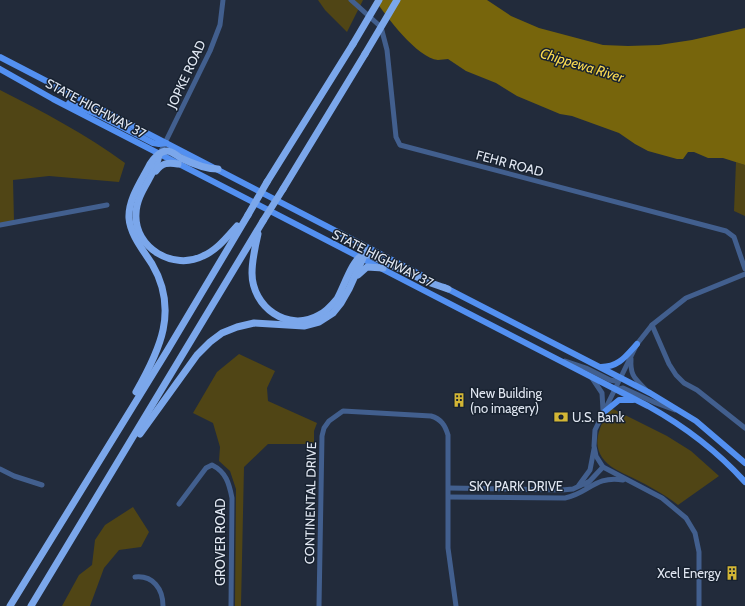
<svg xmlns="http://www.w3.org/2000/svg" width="745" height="606" viewBox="0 0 745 606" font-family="Cabin,sans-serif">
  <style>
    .green { fill: #504515 }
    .water { fill: #77650c }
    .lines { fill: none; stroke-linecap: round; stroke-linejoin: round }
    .minor { stroke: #425f8e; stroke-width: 5 }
    .major { stroke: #5390f1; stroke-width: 6 }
    .highway { stroke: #7ba7eb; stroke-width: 7 }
    .highway-bridge { stroke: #7ba7eb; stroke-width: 7 }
    .labels { text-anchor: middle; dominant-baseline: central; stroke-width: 3; stroke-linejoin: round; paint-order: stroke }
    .street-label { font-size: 13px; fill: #e1e7f2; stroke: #182230 }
    .poi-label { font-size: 13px; fill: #e1e7f2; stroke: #182230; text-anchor: start }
    .water-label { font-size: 14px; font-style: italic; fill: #fada50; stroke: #182230 }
  </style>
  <rect width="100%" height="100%" fill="#222b3b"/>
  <g class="green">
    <polygon points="318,0 363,0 347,32 325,10"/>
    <path d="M0,90C43,112 86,134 125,163L119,182L49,176L13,180L14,221L0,223Z"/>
    <polygon points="736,162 745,165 745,216 734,211"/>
    <polygon points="239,354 275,371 267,388 268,401 317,423 314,431 314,444 268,444 244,467 241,606 235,606 236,489 230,471 219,461 220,447 213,423 193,413 217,372"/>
    <path d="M611,408L667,436L691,451L719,476L678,505C664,494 649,486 633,478C625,474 615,470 608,464C589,447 599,426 611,408Z"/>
    <polygon points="133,507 149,532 141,547 119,550 104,568 90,606 62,606 79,575 92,565 95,540 105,525"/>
  </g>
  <path class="water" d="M375,0H487L511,16L539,28L603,45L628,46L659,45L692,40L745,28V165L723,158H708L694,152H688L683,159H677L648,151L635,144L619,133L572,116L560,114L517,96L496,83L466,71L448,59C445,59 441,60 438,60C417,58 386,16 375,0Z"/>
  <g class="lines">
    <g class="minor">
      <polyline points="351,0 381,27 387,50 396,137 400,145 726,231 734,237 745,269"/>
      <polyline points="160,153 210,51 220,25 223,0"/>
      <polyline points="0,225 107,205"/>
      <polyline points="652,325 669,364 676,375 684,383 697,390 745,428"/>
      <path d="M631,359C630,376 635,378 646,390"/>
      <polyline points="565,361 586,368 610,380 615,381 621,378"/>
      <polyline points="592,378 602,393 603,410"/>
      <polyline points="615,390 623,388 656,403 675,410"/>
      <polyline points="0,469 14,476 42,485"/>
      <polyline points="579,485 590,470 594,449"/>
      <polyline points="586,485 603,467"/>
      <polyline points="449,488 562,490 573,489 588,482"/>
      <path d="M449,497L565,498C588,494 595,475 623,480"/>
      <path d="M179,504L206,468L212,465C226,472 229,483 232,498L231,606"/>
      <path d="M135,577C153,575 163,589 163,606"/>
      <path d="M319,606L322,436L324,428L329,421L343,411L431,416C441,419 445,425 448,435V548L456,606"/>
      <polyline points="699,606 699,552 695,533 686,518 662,498 603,467 596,456 594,446 595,430 637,344 652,325 686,298 745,274"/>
    </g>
    <g class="major">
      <polyline points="0,57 421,275"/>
      <path d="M0,69L53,99L648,406C684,426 718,452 745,482"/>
      <polyline points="69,103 99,115 153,143 159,144 166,143"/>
      <polyline points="444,287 650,393 696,421 745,463"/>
      <path d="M601,367C619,367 626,356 637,344"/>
      <polyline points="603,413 619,400 633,400"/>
    </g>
    <g class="highway">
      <path d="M159,155C156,175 136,192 136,214C134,248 174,271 203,256C217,250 227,237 237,226"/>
      <path d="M156,171C162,163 168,162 178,164"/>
      <polyline points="267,182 353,44"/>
      <polyline points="283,189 365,54"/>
      <path d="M258,234C255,247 252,260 252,273C252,307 288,333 319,315C326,312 332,305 337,299C343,289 353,258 363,255C367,254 369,255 372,256L428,282L448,289"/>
      <polyline points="358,275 367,267 383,268"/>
      <path d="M136,392C160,350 179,310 152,264C143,250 130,234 129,218C128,199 142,180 150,164C153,159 160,151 167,151C172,151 177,156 181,158C193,164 205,169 218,169"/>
      <polyline points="140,434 197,355 210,342 222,333 237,327 254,323 304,326 319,322 333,313 341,303 349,289 363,258 364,248 360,244"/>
      <polyline points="10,606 167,351 248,215"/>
      <polyline points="31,606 263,221"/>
    </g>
    <g class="highway-bridge">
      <polyline points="353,44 379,0"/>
      <polyline points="365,54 397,0"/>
      <polyline points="248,215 267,182"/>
      <polyline points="263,221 283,189"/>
    </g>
  </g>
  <defs>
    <symbol id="building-bare" viewBox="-9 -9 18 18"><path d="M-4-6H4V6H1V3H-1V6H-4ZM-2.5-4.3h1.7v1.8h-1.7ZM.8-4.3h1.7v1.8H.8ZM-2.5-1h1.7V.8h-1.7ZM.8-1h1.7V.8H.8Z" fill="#d3b635" stroke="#182230" stroke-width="2.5" paint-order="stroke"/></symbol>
    <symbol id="bank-bare" viewBox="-9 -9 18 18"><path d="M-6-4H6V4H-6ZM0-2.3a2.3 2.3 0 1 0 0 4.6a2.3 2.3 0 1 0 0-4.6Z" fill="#d3b635" stroke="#182230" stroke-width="2.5" paint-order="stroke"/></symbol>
  </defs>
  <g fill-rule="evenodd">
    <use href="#building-bare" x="449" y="390" width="20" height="20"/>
    <use href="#bank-bare" x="551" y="407" width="20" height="20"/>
    <use href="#building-bare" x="722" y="563" width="20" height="20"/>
  </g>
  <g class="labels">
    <g class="street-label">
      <text transform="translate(186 74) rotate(-65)">JOPKE ROAD</text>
      <text transform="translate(96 108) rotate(28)">STATE HIGHWAY 37</text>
      <text transform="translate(510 163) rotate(15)">FEHR ROAD</text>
      <text transform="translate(383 258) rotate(27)">STATE HIGHWAY 37</text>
      <text x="516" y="486">SKY PARK DRIVE</text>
      <text transform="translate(310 503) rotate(-89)">CONTINENTAL DRIVE</text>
      <text transform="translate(220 542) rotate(-90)">GROVER ROAD</text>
    </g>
    <g class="poi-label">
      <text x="470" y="393">New Building<tspan x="470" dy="15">(no imagery)</tspan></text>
      <text x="572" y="417">U.S. Bank</text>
      <text x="721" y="573" text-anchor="end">Xcel Energy</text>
    </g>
    <g class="water-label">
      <text transform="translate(582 65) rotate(17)">Chippewa River</text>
    </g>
  </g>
</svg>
